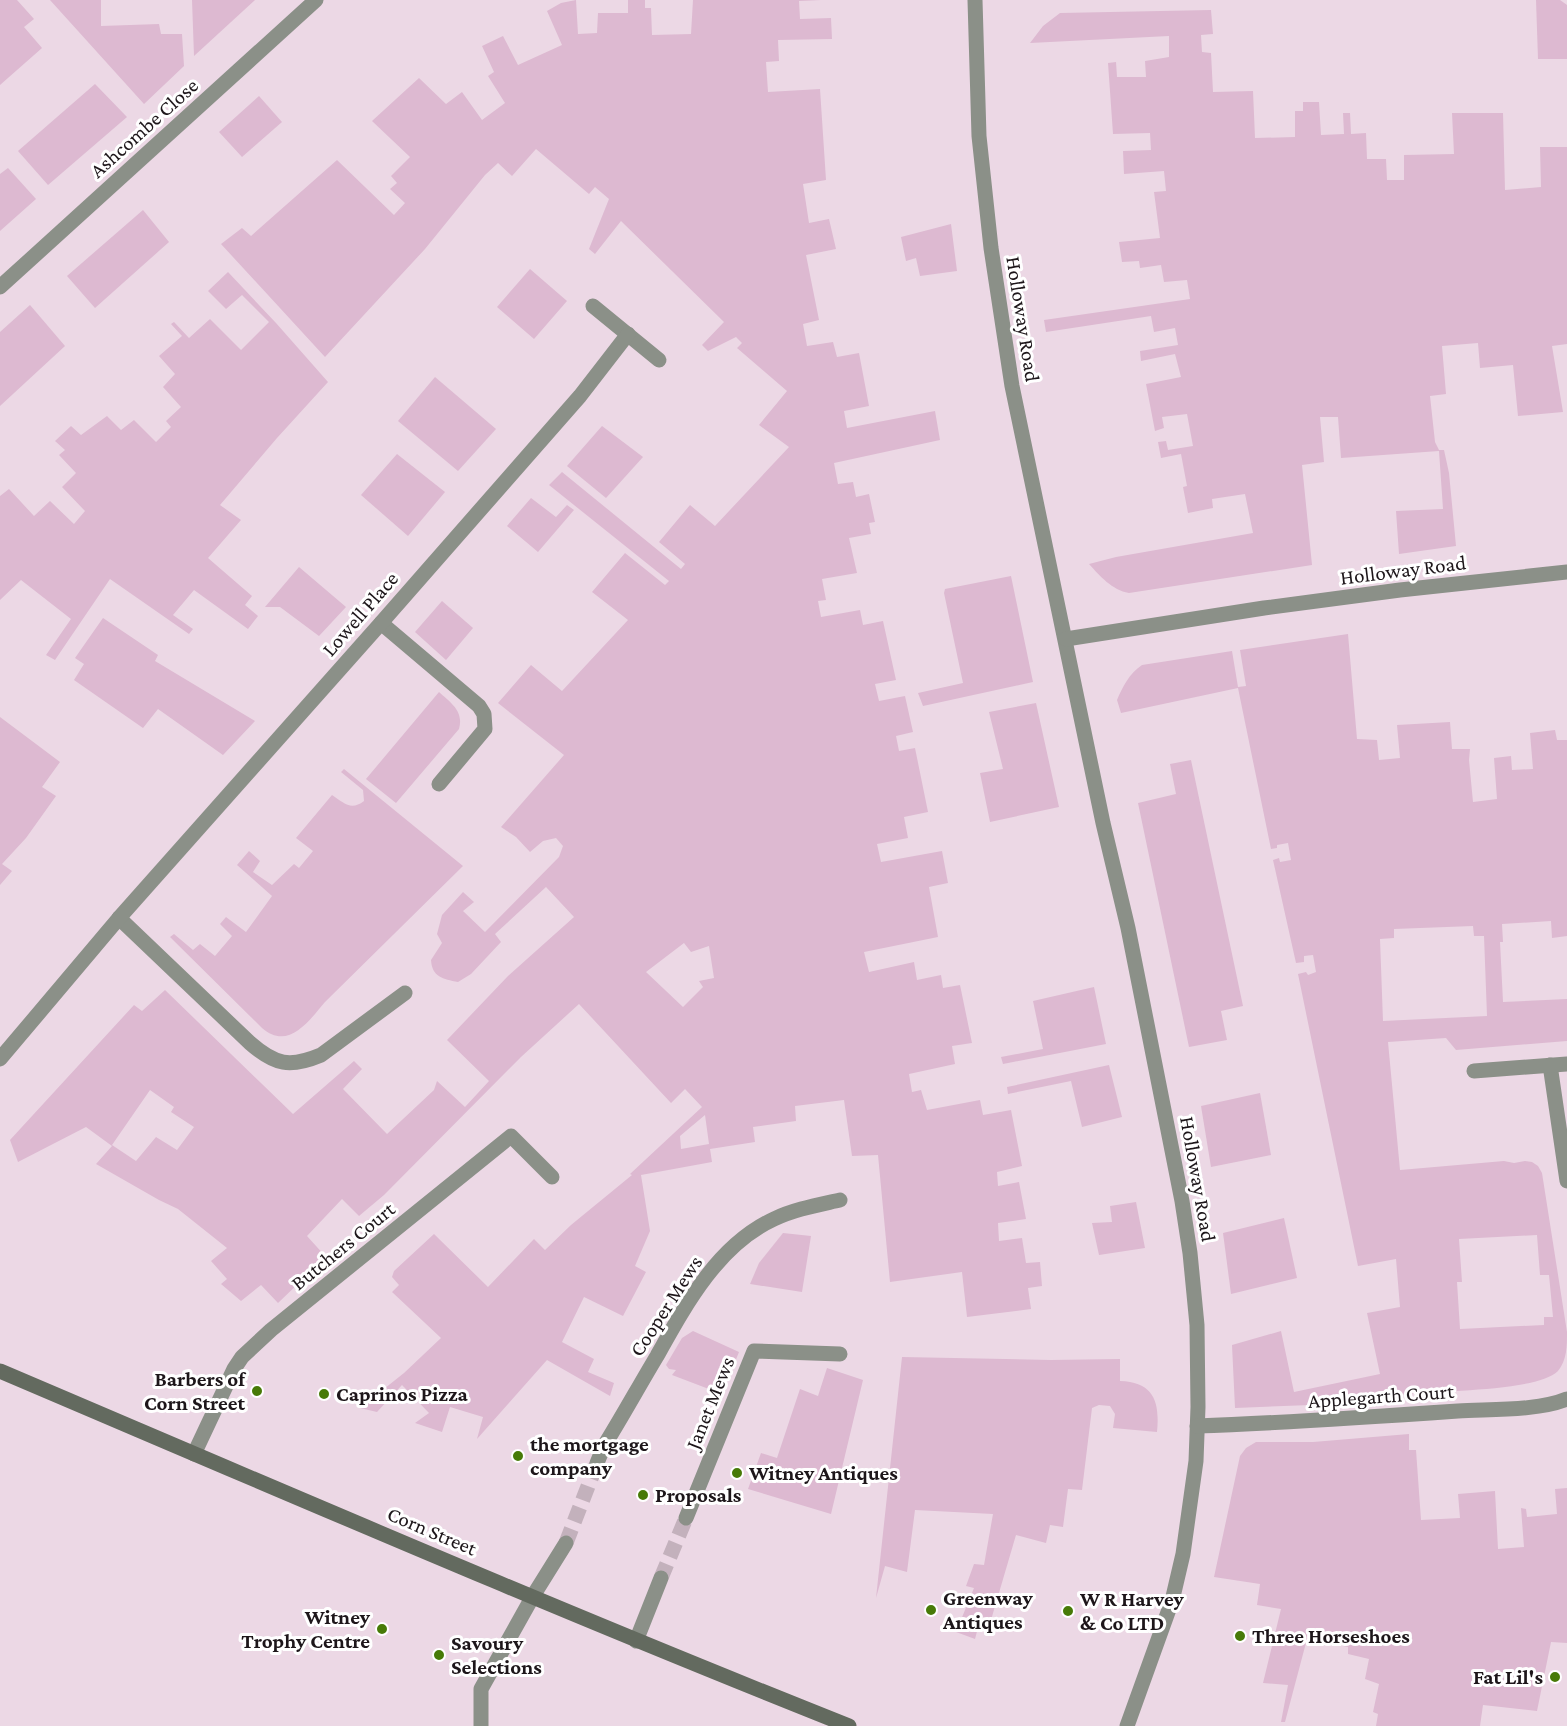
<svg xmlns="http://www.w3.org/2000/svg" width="1567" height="1726" viewBox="0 0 1567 1726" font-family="'Crimson Pro',serif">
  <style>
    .green { fill: #ddb9d1; fill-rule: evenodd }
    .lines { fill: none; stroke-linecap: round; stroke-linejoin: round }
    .street-tunnel { stroke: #c3b1bc; stroke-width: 15; stroke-dasharray: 15 8; stroke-linecap: butt }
    .lane { stroke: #8b9088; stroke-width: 15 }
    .street { stroke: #8b9088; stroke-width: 15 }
    .secondary { stroke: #636a5f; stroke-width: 15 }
    .poi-dot { fill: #477a07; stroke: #fff; stroke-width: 2 }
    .labels { text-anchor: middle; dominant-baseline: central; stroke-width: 6; stroke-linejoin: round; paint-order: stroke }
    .street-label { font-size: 21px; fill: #1d161a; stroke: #fff }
    .poi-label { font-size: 21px; font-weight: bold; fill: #1d161a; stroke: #fff; text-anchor: start }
  </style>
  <rect width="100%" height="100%" fill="#ecd8e5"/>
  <g class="green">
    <polygon points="0,0 17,0 34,19 24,27 42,48 0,85"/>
    <polygon points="50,0 101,0 101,26 159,24 161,34 182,34 184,66 144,104"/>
    <polygon points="192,0 255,0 194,56"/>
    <path d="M576,0L578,34L597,33L598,13H628V0H645V8H651L652,35L691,34L693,0H821L799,1L800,19L831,18L832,39L778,40L779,61L766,62L768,92L820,89L826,180L803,184L809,223L829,219L836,249L806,255L819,320L803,324L807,346L833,342L837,357L859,353L869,406L844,411L847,428L935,411L940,440L834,463L838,484L853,482L856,497L869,494L875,522L869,523L871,534L849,538L857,573L822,579L826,600L818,601L821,617L860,610L863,625L883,621L896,680L875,684L879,701L905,696L913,732L896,736L899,751L915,748L928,812L904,817L908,838L877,844L881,862L942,851L948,883L929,887L938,937L864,952L869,972L914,962L917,980L941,975L943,988L960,985L972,1043L952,1046L955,1064L909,1074L912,1092L921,1090L927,1110L980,1100L983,1115L1011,1110L1022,1166L997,1172L998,1186L1019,1182L1026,1219L998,1223L999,1241L1022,1238L1026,1263L1040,1262L1042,1286L1028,1288L1031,1309L967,1317L962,1272L890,1282L878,1155L852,1156L844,1100L795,1106L796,1121L753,1127L755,1142L710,1149L712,1162L641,1175L650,1231L635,1266L646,1272L623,1316L584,1297L562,1342L594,1359L588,1372L614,1383L610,1396L547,1360L477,1439L483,1417L450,1407L442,1432L415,1423L429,1413L402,1385L377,1412L360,1408L404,1373L441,1338L392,1292L399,1285L392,1277L394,1271L434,1234L488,1287L534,1239L545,1250L571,1225L632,1175L630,1174L702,1107L685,1089L671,1103L579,1004L521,1057L384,1195L359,1216L342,1199L307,1236L326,1257L278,1303L261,1285L241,1301L221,1284L227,1279L211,1261L227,1248L178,1209L159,1200L96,1164L112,1146L86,1127L18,1162L10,1140L134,1005L142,1011L165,990L293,1114L354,1061L362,1069L343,1089L387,1134L434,1090L437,1081L465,1107L489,1081L447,1040L508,976L574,917L546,887L495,934L501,942L471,974L458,982C443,979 432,977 431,960L442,943L437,934L442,915L463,892L474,902L463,911L485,932L559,857L563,846L556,838L543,841L530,852L516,837L501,827L564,755L498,703L531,665L562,691L628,620L592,592L625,553L665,585L669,581L549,485L562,472L681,569L685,564L659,542L690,505L715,526L789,447L759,425L787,391L737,348L742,343L736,337L708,351L702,345L724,322L621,221L595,254L589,249L609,199L595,187L589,194L536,149L512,176L498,163L485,175L425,249L325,357L221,244L242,228L251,236L337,160L394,215L405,203L390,189L397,183L391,176L410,157L372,121L419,78L446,104L462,92L482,120L505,103L488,76L494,72L482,46L503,36L518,65L562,45L547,11L561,3ZM684,943L691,952L709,946L714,978L699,981L703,987L683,1007L646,972ZM150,1090L174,1107L171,1112L194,1127L177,1150L156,1137L136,1161L112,1145ZM705,1115L709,1144L681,1149L680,1136Z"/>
    <polygon points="1536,0 1560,0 1567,5 1567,59 1538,59"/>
    <path d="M1211,10L1213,34L1201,35L1202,52L1211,53L1213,92L1253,91L1255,138L1295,137V111H1303V102H1319L1321,135L1344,134L1343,113H1350L1351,134L1366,133L1367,159H1386L1387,180H1404V155L1454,154L1452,113H1503L1505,190L1541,187L1540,147H1567V344L1552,346L1563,412L1518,416L1513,365L1480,368L1478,343L1442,346L1446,394L1430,396L1435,442L1439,450H1444L1449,473L1456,546L1399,554L1396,511L1443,509L1439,451L1341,458L1338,417H1320L1324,462L1302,465L1312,565L1129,593C1112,590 1100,576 1089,564L1116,557L1253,533L1245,494L1212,499L1213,508L1188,513L1183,487L1187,486L1181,454L1161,458L1158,442L1166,441L1168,450L1193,446L1187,414L1162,417L1164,428L1155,431L1146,384L1181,377L1175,354L1141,361L1140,351L1178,345L1175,328L1154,332L1151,316L1046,332L1044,320L1190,299L1187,280L1164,282L1161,265L1140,268L1139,261L1122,262L1119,242L1160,238L1154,192L1166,191L1164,171L1124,174L1123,151L1151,150L1150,133L1113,134L1108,63L1116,62L1117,77H1146L1145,61L1169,57V36L1030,43L1043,26L1060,13Z"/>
    <polygon points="95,84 127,117 48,185 18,151"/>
    <polygon points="259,96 282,122 242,157 219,132"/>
    <polygon points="8,168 36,199 0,231 0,174"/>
    <polygon points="143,210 169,242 95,308 67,276"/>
    <polygon points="951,224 957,271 920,276 916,258 906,261 901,237"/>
    <polygon points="530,269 567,301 534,339 497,307"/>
    <polygon points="228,272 276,323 328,382 277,438 220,505 241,520 208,558 252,596 245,605 258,616 248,629 194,590 173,615 193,629 189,634 110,579 55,660 46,655 71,619 21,580 0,600 0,496 9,489 34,516 50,501 74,524 85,511 62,487 76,473 59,455 65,450 55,441 71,426 81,435 107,416 121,430 134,420 156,442 171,427 166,421 181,407 163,387 175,374 159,356 182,336 171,324 174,322 189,338 210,319 241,350 269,322 242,295 226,309 208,291"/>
    <polygon points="30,305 65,346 0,406 0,332"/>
    <polygon points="435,377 496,429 458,471 398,421"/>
    <polygon points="602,426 643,457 606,498 567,466"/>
    <polygon points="397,454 445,492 408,536 361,495"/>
    <polygon points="531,498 556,517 567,505 574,510 538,552 507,526"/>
    <polygon points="299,567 346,607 319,636 280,607 265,607"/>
    <polygon points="1011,576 1033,682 923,706 918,693 963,683 944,593 945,589"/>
    <polygon points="442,601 473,628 446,660 415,632"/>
    <polygon points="103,618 158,655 155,661 255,721 223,755 158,709 143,728 74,680 84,664 75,658"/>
    <path d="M1348,634L1357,739L1377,740L1379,760L1400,758L1397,725L1450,722L1452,749H1470L1469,760L1473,802L1497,799L1494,758L1511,756L1512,770L1533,769L1530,733L1555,730L1557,740H1567V936L1552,938L1551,921L1502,924L1503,942H1500L1503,1002L1567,999V1041L1456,1050L1446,1038L1388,1042L1400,1170L1504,1161L1514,1163L1525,1161L1532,1162L1538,1166L1542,1173L1567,1332C1567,1346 1567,1360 1558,1371C1536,1392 1440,1390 1409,1394C1389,1395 1370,1399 1350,1402C1312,1406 1273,1406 1235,1408L1232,1345L1281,1331L1294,1392L1380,1374L1367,1313L1400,1307L1396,1259L1358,1266L1298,974L1306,972L1308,975L1316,972L1313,955L1304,956V962L1296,963L1273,860L1279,858L1280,862L1291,860L1288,843L1277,845V848L1271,849L1238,688L1121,713L1117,700C1123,686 1129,674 1142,665L1232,651L1238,687L1246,686L1240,650ZM1473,926L1474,936H1484L1487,1016L1383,1021L1380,939L1394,938V929ZM1537,1235L1540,1275H1549L1553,1317H1544V1325L1460,1329L1457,1282H1462L1459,1239Z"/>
    <path d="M439,692C451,703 464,711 459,729L396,803L366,779Z"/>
    <polygon points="1036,703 1059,807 990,822 980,773 1003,769 989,712"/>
    <polygon points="0,717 60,762 42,787 56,796 26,838 2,864 12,871 0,885"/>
    <polygon points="1191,760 1243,1006 1221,1011 1227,1040 1189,1047 1138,803 1176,794 1170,764"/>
    <path d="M344,769L463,866L325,1002C309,1021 288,1051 262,1028L170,937L174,934L193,950L200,944L215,956L232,936L220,924L226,917L246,932L272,896L237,865L249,851L260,861L253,872L272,885L294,864L299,868L313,851L296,838L332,795C344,803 351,811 364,801L363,790L341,772Z"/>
    <polygon points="1094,987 1106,1044 1003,1064 1001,1057 1043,1049 1033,1001"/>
    <polygon points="1109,1065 1122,1117 1082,1127 1071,1081 1008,1094 1007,1087"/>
    <polygon points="1260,1093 1271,1155 1211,1167 1201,1106"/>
    <polygon points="1136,1202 1145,1248 1099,1255 1092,1223 1112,1222 1110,1206"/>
    <polygon points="1284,1218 1297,1278 1231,1294 1223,1233"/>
    <polygon points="783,1233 811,1236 802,1292 750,1284 759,1263"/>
    <polygon points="693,1331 739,1352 722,1394 672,1375 676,1370 669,1369 666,1365 682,1338"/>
    <path d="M902,1357L1051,1360L1120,1359V1381C1154,1382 1160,1402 1157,1432L1113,1428L1115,1414L1110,1406L1099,1405L1092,1408L1082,1490L1068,1489L1063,1527L1050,1525L1046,1543L1016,1535L991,1620L981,1616L975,1639L956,1632L974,1588L966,1586L974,1564L984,1565L993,1514L915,1510L907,1572L885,1566L876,1598Z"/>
    <polygon points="827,1368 863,1380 831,1514 748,1489 761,1453 777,1458 800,1389 818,1396"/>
    <polygon points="1409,1434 1409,1450 1416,1450 1421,1520 1460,1518 1458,1494 1495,1491 1498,1549 1524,1547 1521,1508 1526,1509 1527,1517 1557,1514 1555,1489 1567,1488 1567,1643 1551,1642 1537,1711 1483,1705 1480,1726 1376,1726 1378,1714 1373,1712 1379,1684 1365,1679 1369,1659 1348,1654 1348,1647 1307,1639 1285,1722 1281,1722 1288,1685 1263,1683 1281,1609 1257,1605 1260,1584 1214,1577 1240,1456 1246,1448 1256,1442 1313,1442"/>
  </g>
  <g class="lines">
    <g class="street-tunnel">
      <polyline points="566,1543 597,1463"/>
      <polyline points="661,1578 686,1518"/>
    </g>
    <g class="lane">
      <polyline points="381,623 479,706 484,714 485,729 439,784"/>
      <polyline points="481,1726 481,1689 533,1596"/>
    </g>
    <g class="street">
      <polyline points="975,0 979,136 991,248 1012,386 1103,823 1128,928 1182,1201 1190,1253 1197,1325 1198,1407 1196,1461 1183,1554 1172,1601 1127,1726"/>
      <polyline points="0,287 316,0"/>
      <polyline points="593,306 659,360"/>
      <polyline points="1066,639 1264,608 1400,590 1567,572"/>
      <path d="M119,918L250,1043C275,1065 290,1068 321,1055L405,993"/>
      <polyline points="0,1059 119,918 381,623 580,396 628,334"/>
      <polyline points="1550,1065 1567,1181"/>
      <polyline points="1474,1071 1567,1064"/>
      <path d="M1197,1426C1284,1423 1371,1417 1458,1411C1489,1409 1539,1411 1567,1399"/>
      <polyline points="194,1454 234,1369 242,1357 271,1330 511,1136 552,1177"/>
      <path d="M597,1463L604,1446C622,1417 639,1386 657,1356C686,1304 718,1245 774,1219C795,1209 818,1205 840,1200"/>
      <polyline points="686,1518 754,1351 840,1354"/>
      <polyline points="533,1596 566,1543"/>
      <polyline points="636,1641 661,1578"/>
    </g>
    <path class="secondary" d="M0,1371C282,1491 564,1613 849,1726"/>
  </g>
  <g class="poi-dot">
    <circle cx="257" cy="1391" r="6"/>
    <circle cx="324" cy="1394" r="6"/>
    <circle cx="518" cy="1456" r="6"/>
    <circle cx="737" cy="1473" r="6"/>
    <circle cx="643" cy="1495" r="6"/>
    <circle cx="931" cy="1610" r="6"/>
    <circle cx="1068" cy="1611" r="6"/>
    <circle cx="382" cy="1629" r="6"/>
    <circle cx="1240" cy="1636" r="6"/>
    <circle cx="439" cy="1655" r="6"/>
    <circle cx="1555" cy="1677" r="6"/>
  </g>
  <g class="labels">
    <g class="street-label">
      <text transform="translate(144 128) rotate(-42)">Ashcombe Close</text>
      <text transform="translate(1023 319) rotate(81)">Holloway Road</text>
      <text transform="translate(1403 570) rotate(-7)">Holloway Road</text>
      <text transform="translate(360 614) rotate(-49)">Lowell Place</text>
      <text transform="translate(1198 1179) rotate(80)">Holloway Road</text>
      <text transform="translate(343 1246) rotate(-39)">Butchers Court</text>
      <text transform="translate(666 1306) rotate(-57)">Cooper Mews</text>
      <text transform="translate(1381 1396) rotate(-4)">Applegarth Court</text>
      <text transform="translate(710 1403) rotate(-68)">Janet Mews</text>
      <text transform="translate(432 1531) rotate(23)">Corn Street</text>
    </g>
    <g class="poi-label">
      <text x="245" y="1379" text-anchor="end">Barbers of<tspan x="245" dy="24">Corn Street</tspan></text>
      <text x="336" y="1394">Caprinos Pizza</text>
      <text x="530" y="1444">the mortgage<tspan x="530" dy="24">company</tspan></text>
      <text x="749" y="1473">Witney Antiques</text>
      <text x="655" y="1495">Proposals</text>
      <text x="943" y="1598">Greenway<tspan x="943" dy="24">Antiques</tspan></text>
      <text x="1080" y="1599">W R Harvey<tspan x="1080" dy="24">&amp; Co LTD</tspan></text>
      <text x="370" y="1617" text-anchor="end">Witney<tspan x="370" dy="24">Trophy Centre</tspan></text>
      <text x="1252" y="1636">Three Horseshoes</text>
      <text x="451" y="1643">Savoury<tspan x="451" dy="24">Selections</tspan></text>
      <text x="1543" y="1677" text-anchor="end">Fat Lil's</text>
    </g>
  </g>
</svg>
